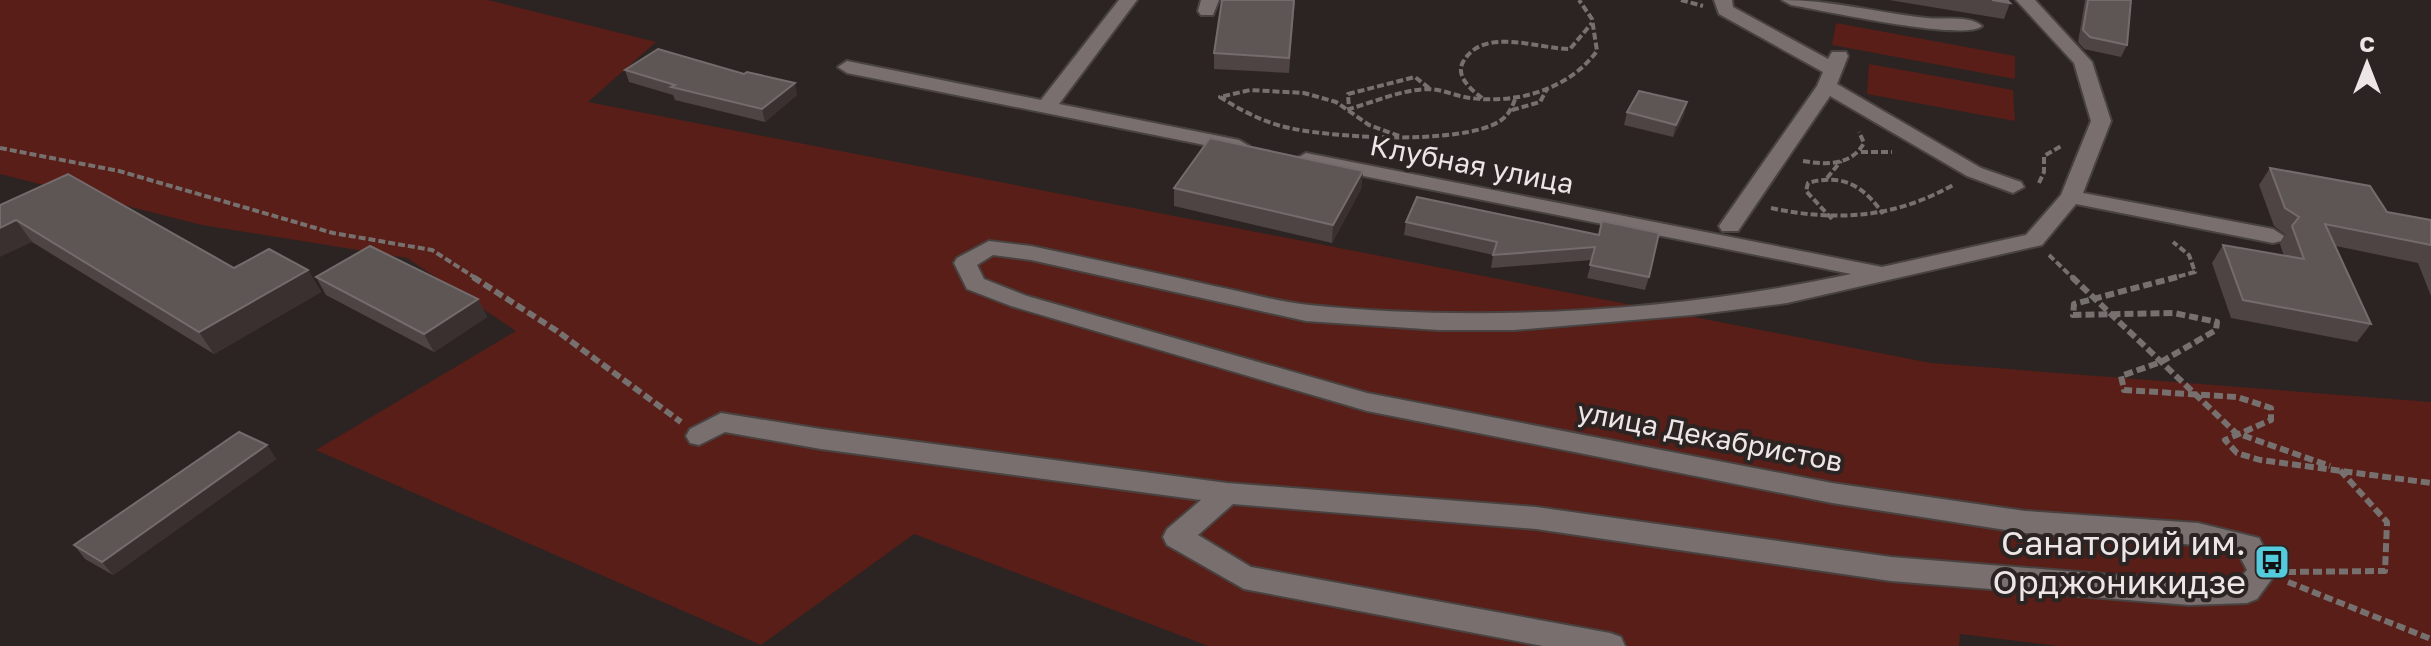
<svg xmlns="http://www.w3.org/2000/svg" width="2431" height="646" viewBox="0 0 2431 646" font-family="'Golos Text',sans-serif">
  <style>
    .green { fill: #581e17 }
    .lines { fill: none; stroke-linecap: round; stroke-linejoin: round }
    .minor-casing { stroke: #484240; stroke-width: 4 }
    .path-far1 { stroke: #76706f; stroke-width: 4; stroke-dasharray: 7 3; stroke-linecap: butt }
    .path { stroke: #76706f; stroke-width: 6; stroke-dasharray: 9 4; stroke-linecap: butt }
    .minor { fill: #796f6e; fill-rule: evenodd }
    .wall { fill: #4d4443 }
    .shaded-wall { fill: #39302f }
    .building { fill: #5e5655; stroke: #746c6c; stroke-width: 2 }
    .labels { text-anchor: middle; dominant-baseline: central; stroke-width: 8; stroke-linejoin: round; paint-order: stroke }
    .street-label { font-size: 28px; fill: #ece7e6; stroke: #2c2423 }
    .near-poi-label { font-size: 34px; fill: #ece7e6; stroke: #2c2423; text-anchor: end }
  </style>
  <rect width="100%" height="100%" fill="#2c2423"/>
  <g class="green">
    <polygon points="0,0 488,0 656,42 588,102 1931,363 2431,402 2431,646 2058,646 1960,634 1959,646 1208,646 914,534 761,645 316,450 516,331 407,258 202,225 0,174"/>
    <polygon points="1836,23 2015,56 2015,79 1832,45"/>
    <polygon points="1869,64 2013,90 2015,121 1867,94"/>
  </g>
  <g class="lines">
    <defs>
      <g id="minor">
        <polygon points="1119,0 1137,0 1059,104 1239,140 1249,146 1246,150 1239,152 847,73 838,67 847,61 1041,100"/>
        <polygon points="1201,0 1219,0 1213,15 1201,15 1198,11"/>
        <polygon points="1714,0 1732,0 1733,7 1828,59 1832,52 1846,52 1848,56 1837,84 1981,168 2021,182 2024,187 2013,193 1967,176 1830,96 1738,231 1722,231 1719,226 1817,86 1823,72 1719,14"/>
        <path d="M1782,0C1832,0 1878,13 1927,18C1943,20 1970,15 1982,26C1965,42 1821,10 1791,5Z"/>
        <path d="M2016,0H2035L2092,62L2111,121L2083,193L2273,229L2284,236L2281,241L2273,243L2076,204L2042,245L1787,303L1692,315L1514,330H1439L1306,321L1031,260L993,255L977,265L984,279L1027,296L1367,393L1832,483L2025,511L2198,523L2259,538L2277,572L2257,599L2247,603L2189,605L1891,581L1536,529L1233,504L1198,535L1251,567L1610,633L1621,637L1625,646H1543L1244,589L1167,545L1163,537L1167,529L1201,500L821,449L725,432L699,445L690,443L686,436L690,429L721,413L821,429L1227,483L1536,507L1891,557L2189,581L2239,579L2247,570L2239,555L2198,545L2025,533L1832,503L1367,411L1011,306L967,289L954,263L957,258L989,241L1031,246C1092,259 1153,272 1214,286C1245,292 1278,302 1309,305C1484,323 1679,311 1851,274L1299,163L1296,159L1306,153L1882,267L2026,235L2061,195L2091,121L2074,63Z"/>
      </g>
    </defs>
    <use href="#minor" class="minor-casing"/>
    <g class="path-far1">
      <polyline points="1681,0 1703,6"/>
      <path d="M1429,88L1415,77L1348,94L1349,109C1374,102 1401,90 1427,89C1442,89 1455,96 1470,98C1517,104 1568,90 1597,51L1592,19L1579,0"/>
      <path d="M1482,98C1472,90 1455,77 1463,62C1483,26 1538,49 1570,49L1592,23"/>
      <polyline points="1512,110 1540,102 1547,89"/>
      <path d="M1399,136L1369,125L1336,102L1304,93L1250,90L1220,97C1239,109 1259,120 1281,126C1325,138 1462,146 1500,121C1509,115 1513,106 1516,96"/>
      <polyline points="0,148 119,171 333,233 432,250 477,279"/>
      <polyline points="1861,152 1892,152"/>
      <path d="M1803,161C1826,165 1851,166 1864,143L1859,132"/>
      <polyline points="1827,178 1841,161"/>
      <polyline points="2039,183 2044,172 2044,156 2063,145"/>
      <path d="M1771,208C1837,222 1894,218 1953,185"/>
      <path d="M1832,219L1806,191L1808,183C1842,173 1864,186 1883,214"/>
      <polyline points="2049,255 2074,279"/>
      <polyline points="2169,279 2195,272 2189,255 2173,242"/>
    </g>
    <g class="path">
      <polyline points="473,277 557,331 681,422"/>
      <polyline points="2072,277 2236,433 2330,466"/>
      <polyline points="2177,277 2074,304 2073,315 2174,313 2217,322 2216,330 2161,362 2121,376 2124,390 2237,397 2271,408 2271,420 2225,440 2237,453 2260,460 2431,483"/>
      <polyline points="2287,572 2385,571 2387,522 2339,469"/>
      <polyline points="2288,582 2431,639"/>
    </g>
    <use href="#minor" class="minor"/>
  </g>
  <g class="wall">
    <polygon points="1222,0 1295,0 1289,73 1214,69 1214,53"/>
    <polygon points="1889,0 2007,0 2010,3 2004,19"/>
    <polygon points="2085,0 2131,0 2127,45 2121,57 2084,49 2078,42"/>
    <polygon points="625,70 797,95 765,122 675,100 673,95 629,82"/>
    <polygon points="1687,102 1684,115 1673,137 1624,125 1627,112"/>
    <polygon points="2270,168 2387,212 2431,220 2431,296 2418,263 2336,246 2371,324 2357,342 2231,318 2212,263 2223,245 2284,256 2280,244 2286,235 2274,226 2259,185"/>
    <polygon points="1363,171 1361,189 1332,243 1174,206 1174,188"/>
    <polygon points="0,205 234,268 308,270 321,292 214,354 32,242"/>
    <polygon points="1406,222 1599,235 1649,277 1645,290 1587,278 1592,260 1491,268 1493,255 1404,235"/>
    <polygon points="316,277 478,299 487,317 434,352 326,295"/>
    <polygon points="267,445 276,459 113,575 85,559 74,545"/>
  </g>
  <g class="shaded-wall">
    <polygon points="795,83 797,95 765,122 762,109"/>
    <polygon points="1687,102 1684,115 1673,137 1676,125"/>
    <polygon points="1363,171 1361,189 1332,243 1333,225"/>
    <polygon points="16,220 32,242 0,257 0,228"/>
    <polygon points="308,270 321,292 214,354 199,332"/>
    <polygon points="478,299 487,317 434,352 424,334"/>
    <polygon points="267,445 276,459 113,575 102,562"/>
  </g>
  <g class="building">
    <polygon points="1222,0 1294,0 1289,58 1214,53"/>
    <polygon points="1992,0 2007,0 2010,3"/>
    <polygon points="2088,0 2131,0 2127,45 2090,37 2083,30"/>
    <polygon points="658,49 744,74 747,72 795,83 762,109 671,87 675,85 625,70"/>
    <polygon points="1639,91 1687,102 1676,125 1627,112"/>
    <polygon points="1210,138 1363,171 1333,225 1174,188"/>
    <polygon points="2270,168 2370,186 2387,212 2431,220 2431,245 2325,224 2371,324 2243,300 2223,245 2304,259 2292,226 2299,217 2285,208"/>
    <polygon points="68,174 234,268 269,249 308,270 199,332 16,220 0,228 0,205"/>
    <polygon points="1417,197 1599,235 1602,221 1659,233 1649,277 1590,265 1595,247 1493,255 1497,242 1406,222"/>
    <polygon points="370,246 478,299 424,334 316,277"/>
    <polygon points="239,432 267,445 102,562 74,545"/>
  </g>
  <defs>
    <symbol id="bus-square" viewBox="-11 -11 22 22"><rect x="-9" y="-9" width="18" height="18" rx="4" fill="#54cadd" stroke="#2c2423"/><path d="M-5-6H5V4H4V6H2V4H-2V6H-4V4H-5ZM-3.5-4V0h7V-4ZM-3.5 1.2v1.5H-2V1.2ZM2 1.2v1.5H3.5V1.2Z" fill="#111"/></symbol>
  </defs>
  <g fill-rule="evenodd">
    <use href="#bus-square" x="2252" y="542" width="40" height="40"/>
  </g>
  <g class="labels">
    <g class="street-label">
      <text transform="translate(1472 164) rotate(11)">Клубная улица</text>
      <text transform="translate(1710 436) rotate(11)">улица Декабристов</text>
    </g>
    <g class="near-poi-label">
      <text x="2246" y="542">Санаторий им.<tspan x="2246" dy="39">Орджоникидзе</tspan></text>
    </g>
  </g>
  <g transform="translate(2367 64)" stroke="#2c2423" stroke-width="6" paint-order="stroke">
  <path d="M0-6L14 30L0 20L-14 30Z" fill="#ece7e6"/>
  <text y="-12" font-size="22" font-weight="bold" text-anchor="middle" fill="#ece7e6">С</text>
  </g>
</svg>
